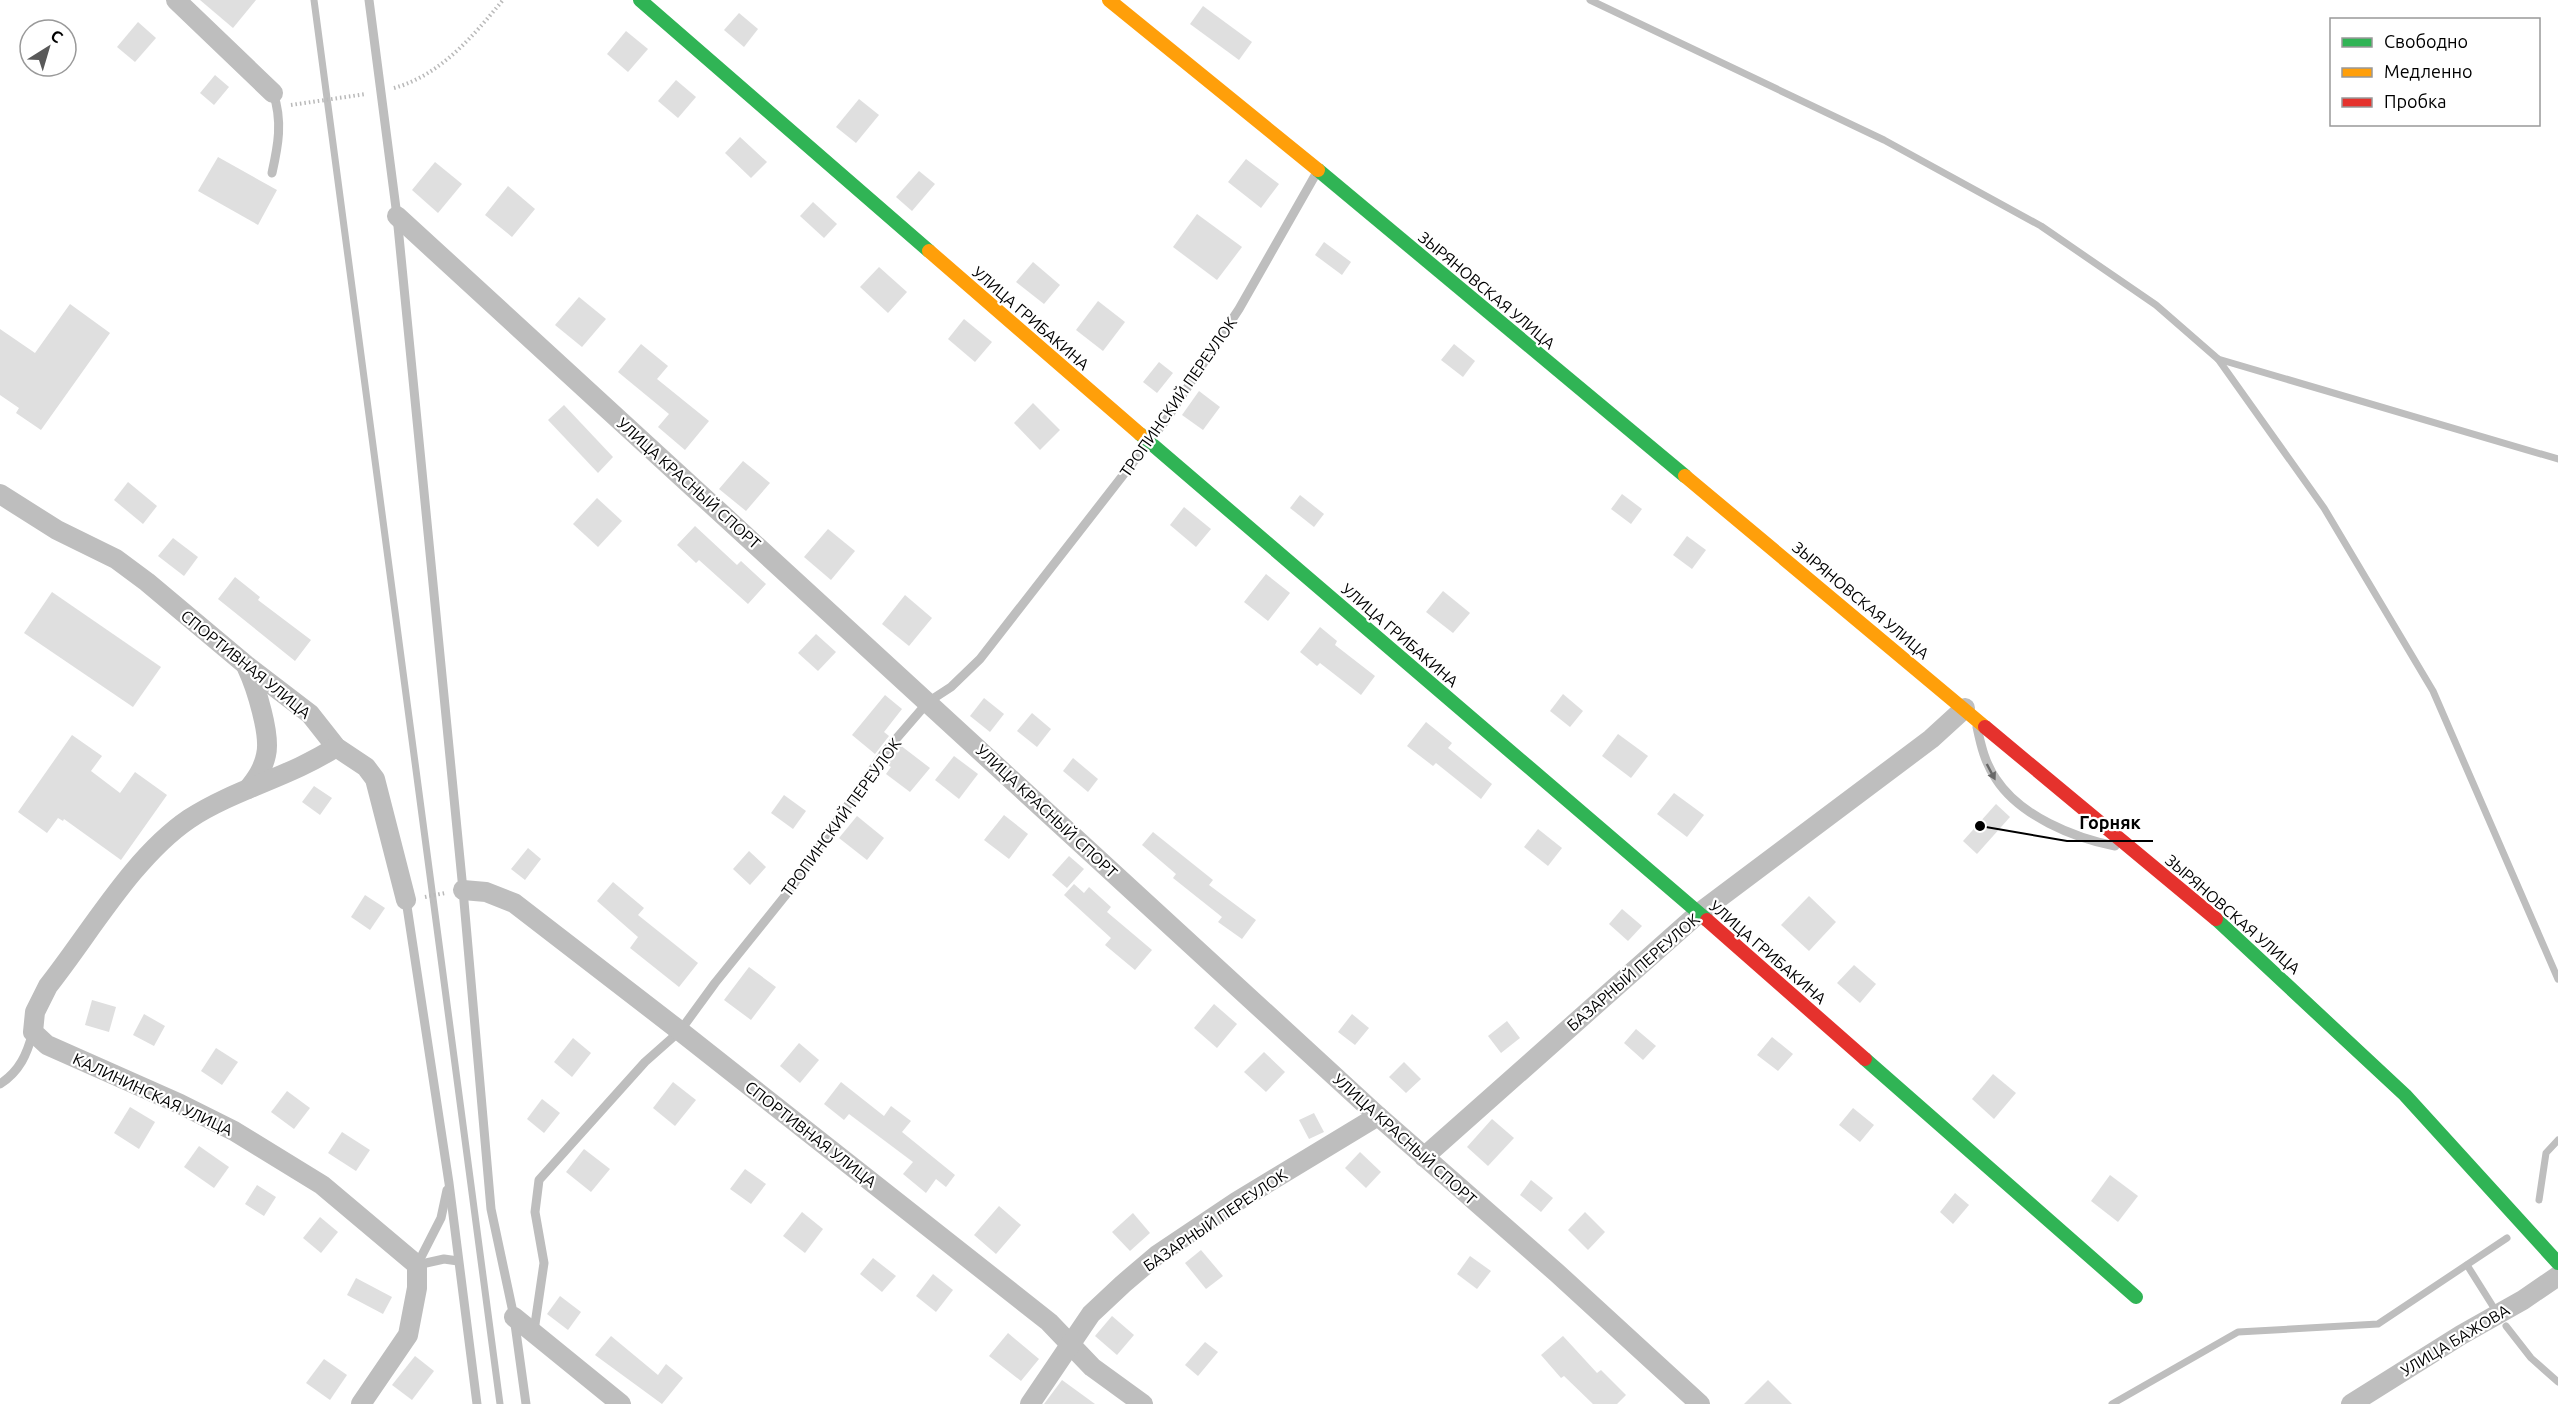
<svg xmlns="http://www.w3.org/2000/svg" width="2558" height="1404" viewBox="0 0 2558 1404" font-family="Ubuntu,sans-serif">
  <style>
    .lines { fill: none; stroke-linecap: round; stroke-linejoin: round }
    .stream { stroke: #bebebe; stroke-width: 7 }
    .building { fill: #dfdfdf }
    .path { stroke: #b9b9b9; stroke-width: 4; stroke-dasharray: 1.5 3; stroke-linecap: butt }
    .lane { stroke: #bebebe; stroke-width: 9 }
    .street { stroke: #bebebe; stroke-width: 20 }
    .fast { stroke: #30b455; stroke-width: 14 }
    .slow { stroke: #ff9f0a; stroke-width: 14 }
    .jam { stroke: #e5322d; stroke-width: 14 }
    .oneway { fill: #686868 }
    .labels { text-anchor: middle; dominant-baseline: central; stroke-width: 4.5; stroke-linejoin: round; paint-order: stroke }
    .street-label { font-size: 16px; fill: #000; stroke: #fff }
    .leader { fill: none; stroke: #000; stroke-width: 2 }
    .callout-dot { fill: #000; stroke: #fff; stroke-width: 2 }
    .callout-label { font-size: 18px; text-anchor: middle; font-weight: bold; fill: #000; stroke: #fff; stroke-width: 4.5; stroke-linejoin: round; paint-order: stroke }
  </style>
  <rect width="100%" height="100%" fill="#fff"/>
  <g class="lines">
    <g class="stream">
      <polyline points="314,0 500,1404"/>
      <polyline points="1590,0 1884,140 2041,226 2156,305 2218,359 2558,459"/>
      <polyline points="2218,359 2324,508 2433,691 2558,979"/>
      <polyline points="2539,1200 2546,1153 2558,1140"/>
      <polyline points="2467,1265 2494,1308"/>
      <polyline points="2506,1326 2531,1358 2558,1382"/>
      <polyline points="2112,1404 2238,1332 2378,1324 2507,1238"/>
    </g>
  </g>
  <g class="building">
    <polygon points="200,0 256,0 233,28"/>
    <polygon points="1203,6 1252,42 1239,60 1190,24"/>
    <polygon points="739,13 758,29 744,47 724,30"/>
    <polygon points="138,22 156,38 135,62 117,47"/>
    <polygon points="626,31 648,49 628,72 607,54"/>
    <polygon points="215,75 229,87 214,105 200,93"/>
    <polygon points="676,80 696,97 678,118 658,101"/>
    <polygon points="859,99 879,115 856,143 836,127"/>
    <polygon points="740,137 767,162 751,178 725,153"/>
    <polygon points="218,157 277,190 258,225 198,191"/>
    <polygon points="1246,159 1279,184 1261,208 1228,182"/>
    <polygon points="435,162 462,184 438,213 412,190"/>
    <polygon points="919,171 935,184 912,211 896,197"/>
    <polygon points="508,186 535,209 512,237 485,215"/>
    <polygon points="813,202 837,224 824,238 800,216"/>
    <polygon points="1197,214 1242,247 1217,280 1173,247"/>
    <polygon points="1324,242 1351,262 1342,275 1315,255"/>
    <polygon points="1033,262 1060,285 1044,304 1016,282"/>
    <polygon points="879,267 907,292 888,313 860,287"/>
    <polygon points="579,297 606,319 582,347 555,325"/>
    <polygon points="1098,301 1125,322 1103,351 1076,330"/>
    <polygon points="70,304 110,333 41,430 16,413 19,408 0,395 0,329 35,353"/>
    <polygon points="964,319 992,342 975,362 948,339"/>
    <polygon points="641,344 668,366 657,379 709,421 685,450 658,427 669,414 618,372"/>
    <polygon points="1454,344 1475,361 1463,377 1441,360"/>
    <polygon points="1159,362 1173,373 1157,393 1143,382"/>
    <polygon points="1199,391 1220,407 1203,430 1182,415"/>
    <polygon points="1033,403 1060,430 1040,450 1014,423"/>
    <polygon points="564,405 613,457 598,473 548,420"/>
    <polygon points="743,461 770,483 746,511 719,489"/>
    <polygon points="128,482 157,506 143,524 114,500"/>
    <polygon points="1622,494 1642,509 1631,524 1611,509"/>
    <polygon points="1300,495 1324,514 1314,527 1290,508"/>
    <polygon points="597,498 622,521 598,547 573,524"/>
    <polygon points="1184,507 1211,529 1196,547 1170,525"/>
    <polygon points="695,526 737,565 741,561 766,584 748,604 699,560 696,563 677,545"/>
    <polygon points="828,529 855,551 831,580 804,557"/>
    <polygon points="1687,536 1706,550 1692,569 1673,555"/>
    <polygon points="173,538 198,557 184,576 158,556"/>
    <polygon points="1266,574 1290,593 1268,621 1244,602"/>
    <polygon points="235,577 260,597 258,600 311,640 295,661 218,599"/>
    <polygon points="1443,591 1470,613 1453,633 1426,612"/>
    <polygon points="52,592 161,667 133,707 24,633"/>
    <polygon points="905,595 932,618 909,646 882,624"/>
    <polygon points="1320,627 1337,641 1335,645 1375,676 1361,695 1320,663 1317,666 1300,652"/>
    <polygon points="816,634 836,652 818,671 798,653"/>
    <polygon points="1563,694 1583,711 1570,727 1550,711"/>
    <polygon points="885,695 902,709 884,732 889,736 875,754 852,735"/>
    <polygon points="984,698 1004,714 990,732 970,716"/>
    <polygon points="1032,713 1051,729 1037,747 1017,731"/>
    <polygon points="1426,722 1452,743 1448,748 1492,784 1481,799 1436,763 1433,766 1407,746"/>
    <polygon points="1618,734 1648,756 1631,778 1602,756"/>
    <polygon points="72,735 102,756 91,771 120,793 135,772 167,795 121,860 64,819 63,821 58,818 47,833 18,812"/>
    <polygon points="900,745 930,768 910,792 886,774 891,767 885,763"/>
    <polygon points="954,756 978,774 959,799 935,780"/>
    <polygon points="1073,758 1098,779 1088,792 1063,771"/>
    <polygon points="314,786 332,798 320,815 302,802"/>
    <polygon points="1674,793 1704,815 1687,837 1657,814"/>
    <polygon points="784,795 806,811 793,829 771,813"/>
    <polygon points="1996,804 2010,817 1977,854 1963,841"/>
    <polygon points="1004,815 1028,834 1009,859 984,840"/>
    <polygon points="857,816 884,838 867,860 839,838"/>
    <polygon points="1538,829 1562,848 1548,866 1524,847"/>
    <polygon points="1153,832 1213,880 1209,885 1256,920 1242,939 1218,922 1222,917 1173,878 1176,874 1142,845"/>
    <polygon points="528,848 541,859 525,880 511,869"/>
    <polygon points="749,851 766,867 750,885 733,869"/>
    <polygon points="1069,856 1084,869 1067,888 1052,875"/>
    <polygon points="613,882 644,908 638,915 698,963 679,987 630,948 638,937 597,901"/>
    <polygon points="1074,884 1084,893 1089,887 1111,907 1107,912 1152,950 1135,970 1105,945 1111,938 1064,895"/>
    <polygon points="365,895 385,908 370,930 351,917"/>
    <polygon points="1809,896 1836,922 1809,951 1781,925"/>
    <polygon points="1622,909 1642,926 1628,941 1609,924"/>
    <polygon points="1854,965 1876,984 1860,1003 1837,983"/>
    <polygon points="749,967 776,987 751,1020 724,1000"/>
    <polygon points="92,1000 116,1007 109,1032 85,1025"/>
    <polygon points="1214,1004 1237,1024 1217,1048 1194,1028"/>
    <polygon points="144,1014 165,1026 154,1046 133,1035"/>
    <polygon points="1352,1014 1369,1028 1355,1045 1338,1032"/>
    <polygon points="1507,1021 1520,1038 1501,1053 1488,1036"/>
    <polygon points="1636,1029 1656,1046 1643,1060 1624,1043"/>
    <polygon points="1772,1037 1793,1054 1778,1071 1757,1055"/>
    <polygon points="573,1038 591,1053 572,1077 554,1062"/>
    <polygon points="799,1043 819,1060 800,1083 780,1066"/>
    <polygon points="216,1048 238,1062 222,1085 201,1071"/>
    <polygon points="1264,1052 1285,1072 1266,1092 1244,1072"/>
    <polygon points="1404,1062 1421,1079 1406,1093 1389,1077"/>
    <polygon points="1993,1074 2016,1093 1994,1119 1972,1099"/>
    <polygon points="673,1082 696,1100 675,1126 653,1108"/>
    <polygon points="841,1082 884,1116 891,1106 911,1121 902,1132 955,1175 946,1187 936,1179 926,1193 903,1174 913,1162 849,1114 844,1120 824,1104"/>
    <polygon points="287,1091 310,1108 294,1129 271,1112"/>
    <polygon points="542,1099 560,1113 544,1133 527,1119"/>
    <polygon points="130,1107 155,1122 139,1149 114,1133"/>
    <polygon points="1853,1108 1874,1125 1860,1142 1839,1125"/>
    <polygon points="1314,1113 1324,1132 1309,1139 1299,1120"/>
    <polygon points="1492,1119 1514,1138 1488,1166 1467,1147"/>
    <polygon points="342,1132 370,1150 356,1171 328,1153"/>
    <polygon points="199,1146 229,1167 214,1188 184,1167"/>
    <polygon points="584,1149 610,1169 591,1192 566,1172"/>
    <polygon points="1360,1152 1381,1172 1366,1188 1345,1168"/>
    <polygon points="745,1169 766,1184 751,1204 730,1189"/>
    <polygon points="2110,1175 2138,1196 2118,1222 2091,1201"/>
    <polygon points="1531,1180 1553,1198 1541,1212 1520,1195"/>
    <polygon points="257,1185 276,1197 264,1216 245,1204"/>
    <polygon points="1955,1193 1969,1205 1953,1224 1940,1212"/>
    <polygon points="999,1206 1021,1225 996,1254 974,1235"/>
    <polygon points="802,1212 823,1229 805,1253 783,1236"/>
    <polygon points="1585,1212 1605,1232 1588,1250 1568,1230"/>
    <polygon points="1133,1213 1150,1233 1130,1251 1112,1232"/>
    <polygon points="320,1217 338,1232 321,1253 303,1238"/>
    <polygon points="1201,1250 1223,1276 1206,1289 1185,1263"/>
    <polygon points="1470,1256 1491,1271 1477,1289 1457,1274"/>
    <polygon points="873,1258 896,1276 882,1292 860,1274"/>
    <polygon points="933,1274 953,1290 936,1312 916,1296"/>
    <polygon points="356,1278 392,1297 383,1314 347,1295"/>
    <polygon points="560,1296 581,1312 568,1330 547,1314"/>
    <polygon points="1112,1316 1134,1335 1117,1355 1095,1336"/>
    <polygon points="1008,1333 1039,1359 1021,1381 989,1356"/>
    <polygon points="611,1336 658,1375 666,1364 683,1378 662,1404 595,1355"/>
    <polygon points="1563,1336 1597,1373 1601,1370 1626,1395 1617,1404 1593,1404 1564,1376 1561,1378 1541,1355"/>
    <polygon points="1205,1342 1218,1352 1198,1376 1185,1365"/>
    <polygon points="415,1356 434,1371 412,1400 392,1385"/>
    <polygon points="324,1359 347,1375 330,1400 306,1383"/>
    <polygon points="1062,1380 1095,1404 1044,1404"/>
    <polygon points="1768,1380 1792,1404 1744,1404"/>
  </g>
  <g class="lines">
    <g class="path">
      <path d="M394,88C441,75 473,36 503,0"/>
      <polyline points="291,105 366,94"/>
      <polyline points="425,897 445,893"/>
    </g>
    <g class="lane">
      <polyline points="369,0 397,216 463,890 491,1209 514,1317 526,1404"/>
      <path d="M272,173C278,146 283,121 273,93"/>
      <path d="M1977,727C1981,746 1985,763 1996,779C2020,816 2074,838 2115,846"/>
      <polyline points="406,900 449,1183 477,1404"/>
      <path d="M0,1084C20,1071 27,1054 33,1032"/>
      <polyline points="417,1265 441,1218 447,1190"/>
      <polyline points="417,1265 444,1259 458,1261"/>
      <polyline points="534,1331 544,1263 535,1212 539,1180 645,1062 680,1031 715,983 789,891 883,754 928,702 951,687 980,659 1166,420 1239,309 1317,172"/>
    </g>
    <g class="street">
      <polyline points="176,0 273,93"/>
      <polyline points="397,216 1378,1116 1557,1273 1700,1404"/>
      <polyline points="0,494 57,530 116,559 147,582 246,665 310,714 336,747 366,767 375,779 406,900"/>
      <path d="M247,668C256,687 271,735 266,755C263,769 257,778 248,789"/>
      <path d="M336,747C290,777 235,789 189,819C133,857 90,933 48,986L35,1012L33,1032L47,1045L180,1104L234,1131L322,1185L417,1265V1288L408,1335L361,1404"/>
      <polyline points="463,890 486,892 514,903 680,1031 1049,1322 1092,1367 1143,1404"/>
      <polyline points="1424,1157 1699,913 1931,739 1965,708"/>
      <polyline points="514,1317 621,1404"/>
      <polyline points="1030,1404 1091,1314 1123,1284 1157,1255 1236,1202 1378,1116"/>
      <polyline points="2351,1404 2461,1335 2523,1300 2558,1276"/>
    </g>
    <g class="fast">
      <polyline points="640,0 929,251"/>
      <polyline points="1318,170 1685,476"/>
      <polyline points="1140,434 1707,920"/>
      <polyline points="2216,919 2405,1095 2558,1263"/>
      <polyline points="1865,1059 2136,1297"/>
    </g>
    <g class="slow">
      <polyline points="1109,0 1318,170"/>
      <polyline points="929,251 1140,434"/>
      <polyline points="1685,476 1985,727"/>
    </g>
    <g class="jam">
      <polyline points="1985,727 2216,919"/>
      <polyline points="1707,920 1865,1059"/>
    </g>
  </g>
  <defs><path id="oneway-solid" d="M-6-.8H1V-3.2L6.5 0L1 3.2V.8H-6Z" transform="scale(1.5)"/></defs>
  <use class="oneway" href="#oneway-solid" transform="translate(1991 772) rotate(62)"/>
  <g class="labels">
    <g class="street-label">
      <text transform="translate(1487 290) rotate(40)">ЗЫРЯНОВСКАЯ УЛИЦА</text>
      <text transform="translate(1031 318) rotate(41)">УЛИЦА ГРИБАКИНА</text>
      <text transform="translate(1178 397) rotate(-55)">ТРОПИНСКИЙ ПЕРЕУЛОК</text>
      <text transform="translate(689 483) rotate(42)">УЛИЦА КРАСНЫЙ СПОРТ</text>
      <text transform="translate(1861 600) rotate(40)">ЗЫРЯНОВСКАЯ УЛИЦА</text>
      <text transform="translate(1400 635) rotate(41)">УЛИЦА ГРИБАКИНА</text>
      <text transform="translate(246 664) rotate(39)">СПОРТИВНАЯ УЛИЦА</text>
      <text transform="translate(1047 811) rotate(43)">УЛИЦА КРАСНЫЙ СПОРТ</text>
      <text transform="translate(841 817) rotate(-54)">ТРОПИНСКИЙ ПЕРЕУЛОК</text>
      <text transform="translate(2233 914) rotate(41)">ЗЫРЯНОВСКАЯ УЛИЦА</text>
      <text transform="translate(1768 952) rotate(41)">УЛИЦА ГРИБАКИНА</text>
      <text transform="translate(1633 972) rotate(-41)">БАЗАРНЫЙ ПЕРЕУЛОК</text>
      <text transform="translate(153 1094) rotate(25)">КАЛИНИНСКАЯ УЛИЦА</text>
      <text transform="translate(811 1134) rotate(38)">СПОРТИВНАЯ УЛИЦА</text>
      <text transform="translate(1405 1139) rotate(42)">УЛИЦА КРАСНЫЙ СПОРТ</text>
      <text transform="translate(1215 1220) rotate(-34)">БАЗАРНЫЙ ПЕРЕУЛОК</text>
      <text transform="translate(2455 1340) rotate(-31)">УЛИЦА БАЖОВА</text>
    </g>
  </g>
  <path class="leader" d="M1980 826L2067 841H2153"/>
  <circle class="callout-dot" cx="1980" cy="826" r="6"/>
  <g class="callout-label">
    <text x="2110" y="829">Горняк</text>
  </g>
  <rect x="2330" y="18" width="210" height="108" fill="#ffffff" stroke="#999999" stroke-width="1.5"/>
  <rect x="2342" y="38" width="30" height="9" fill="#30b455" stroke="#999999" stroke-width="1.5"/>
  <text x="2384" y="48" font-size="18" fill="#000000">Свободно</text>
  <rect x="2342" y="68" width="30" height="9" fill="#ff9f0a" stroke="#999999" stroke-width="1.5"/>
  <text x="2384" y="78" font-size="18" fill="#000000">Медленно</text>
  <rect x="2342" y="98" width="30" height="9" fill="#e5322d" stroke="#999999" stroke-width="1.5"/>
  <text x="2384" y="108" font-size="18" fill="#000000">Пробка</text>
  <g transform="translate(48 48) rotate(37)"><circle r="28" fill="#ffffff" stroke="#999999" stroke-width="1.5"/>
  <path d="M0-4.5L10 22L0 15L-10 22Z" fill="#595959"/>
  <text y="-9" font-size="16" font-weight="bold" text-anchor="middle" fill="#000000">С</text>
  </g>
</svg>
